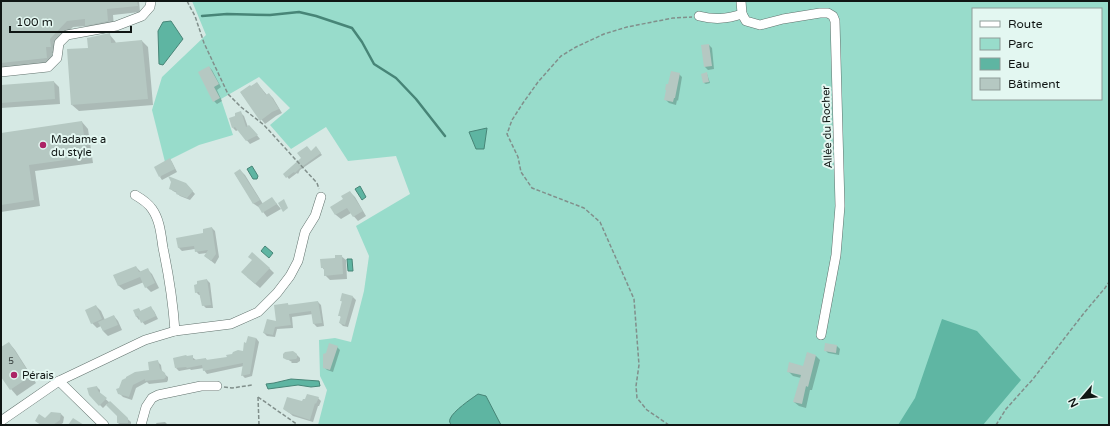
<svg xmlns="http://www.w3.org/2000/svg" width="1110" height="426" viewBox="0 0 1110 426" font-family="'Varela Round',sans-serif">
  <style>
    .green { fill: #98dccb; fill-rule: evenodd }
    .forest { fill: #5fb6a3 }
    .water { fill: #5eb5a2; stroke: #478577 }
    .shadow { fill: #0003 }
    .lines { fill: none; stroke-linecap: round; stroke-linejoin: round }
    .stream { stroke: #478577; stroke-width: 2.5 }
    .building { fill: #b5c8c2 }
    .minor-casing { stroke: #61726d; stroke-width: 10 }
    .path { stroke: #818f8b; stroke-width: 1.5; stroke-dasharray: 4 2; stroke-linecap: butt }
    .minor { stroke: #fff; stroke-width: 9 }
    .poi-dot { fill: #ac2365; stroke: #e3f7f1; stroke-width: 1.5 }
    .labels { text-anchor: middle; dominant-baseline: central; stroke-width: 4; stroke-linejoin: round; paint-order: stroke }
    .number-label { font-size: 9px; fill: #394240 }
    .street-label { font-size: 11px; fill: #101614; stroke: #e3f7f1 }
    .poi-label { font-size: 11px; fill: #101614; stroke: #e3f7f1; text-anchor: start }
  </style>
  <rect width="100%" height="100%" fill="#d6e9e4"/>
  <path class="green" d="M192,1H1109V425H318L327,390L320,376L319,340L335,338L351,342L364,291L369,256L356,226L410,194L396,156L348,161L326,127L291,149L270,125L290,108L259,77L221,99L233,135L199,145L165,162L152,110L162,77L206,35ZM973,9H1101V99H973Z"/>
  <polygon class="forest" points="942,319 977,331 1021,380 983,425 898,425 915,398"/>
  <g class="water">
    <polygon points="171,21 183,39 163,65 159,64 158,31 163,22"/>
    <polygon points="487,128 484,149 476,149 469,132"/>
    <polygon points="252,166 258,176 257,179 253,179 247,169"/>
    <polygon points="360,186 366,197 362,200 355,189"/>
    <polygon points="265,246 273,253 269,258 261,251"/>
    <polygon points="347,259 352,259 353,271 348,271"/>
    <polygon points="291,379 319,381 320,386 311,387 298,385 268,389 266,384 274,383"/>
    <path d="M478,394L486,396L501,425H451C450,422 449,422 450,419C453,411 471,399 478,394Z"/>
  </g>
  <g class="shadow">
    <polygon points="1,1 139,1 140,12 113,15 114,27 93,31 87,26 73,27 56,45 57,53 52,53 52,64 1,69"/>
    <polygon points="109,34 115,41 116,43 142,41 148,47 153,105 79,111 72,105 89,48"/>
    <polygon points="709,45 712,48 714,69 708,70 705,67 702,46"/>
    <polygon points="209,67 212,70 221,87 217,90 222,101 217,104 214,101"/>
    <polygon points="679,74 682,77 678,101 677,100 676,105 669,103 666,100"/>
    <polygon points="707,74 710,83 706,84 704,83"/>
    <polygon points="54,82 59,87 60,104 1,108 1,86"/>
    <polygon points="257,83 267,95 269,94 273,98 282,113 276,116 265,124 241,93"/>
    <polygon points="241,113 244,116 248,127 252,129 260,139 250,144 238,130 236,131 233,128"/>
    <polygon points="82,122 88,129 93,163 35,171 40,206 1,212 1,134"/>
    <polygon points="318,150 322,155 300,170 298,174 297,173 289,179 285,174 311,152"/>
    <polygon points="170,159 172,162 177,172 162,180 160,177"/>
    <polygon points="240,170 245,175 263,204 276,203 281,209 267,217 260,208 254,204 235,174"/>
    <polygon points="186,184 195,194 190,200 180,196 177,193 173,191 170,188"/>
    <polygon points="350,192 355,197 366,216 358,221 351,213 341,219 336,215 332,207 344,199"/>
    <polygon points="212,228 215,231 219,257 215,264 205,256 207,253 199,254 196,251 195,249 182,251 179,248 178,239 204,234"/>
    <polygon points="341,256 346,260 347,279 330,280 325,275 325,271 322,267"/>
    <polygon points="253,261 269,268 274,273 260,288 247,277"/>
    <polygon points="136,267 141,272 147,269 152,274 159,288 151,292 146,287 144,282 124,290 119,286 114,276"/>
    <polygon points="207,280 210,283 213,308 206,308 203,305 200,295 199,295 196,292"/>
    <polygon points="353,297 356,300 348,327 343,326 340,323 341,317 339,315 343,302 341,301"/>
    <polygon points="318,302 321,305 324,326 317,327 314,324 313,314 292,317 293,328 277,329 275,337 267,336 264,333 277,323 288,304 289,306"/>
    <polygon points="96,306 101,311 105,320 114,316 118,321 122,330 108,336 103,331 101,326 97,328 92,323"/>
    <polygon points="151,308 154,311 158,319 145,325 140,319 139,320 136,316 139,309 141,312"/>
    <polygon points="256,338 259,342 252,376 245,378 242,375 244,366 207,374 204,370 204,368 191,370 190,369 179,371 176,368 192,357 196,360 206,359 208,361 228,358 244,352"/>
    <polygon points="9,343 15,350 36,383 17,396 11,389 1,375 1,348"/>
    <polygon points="837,346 840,349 839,355 828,353 825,350"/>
    <polygon points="337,347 340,350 333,372 327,370 324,367 327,354"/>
    <polygon points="296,354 300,358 300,361 297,363 291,363 292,362 285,358"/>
    <polygon points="807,354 816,356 820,360 812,390 810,390 806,408 799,406 794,402 801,378 793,376 789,372 804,368"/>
    <polygon points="158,362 161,365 162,372 168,377 168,380 167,382 149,384 147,382 136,388 132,400 123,397 119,393 150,371"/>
    <polygon points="97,387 100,390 100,394 131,422 131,425 120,425 118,423 118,416 107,404 103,408 90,395"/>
    <polygon points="318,398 321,401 319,406 318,406 313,422 293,416 285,409"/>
    <polygon points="61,414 64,417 63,423 60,425 41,425 36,421 45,419"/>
    <polygon points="165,422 168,425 157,425 156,423"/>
  </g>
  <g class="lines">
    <polyline class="stream" points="202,16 227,14 270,15 299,12 316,16 352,28 362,42 374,64 396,78 416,99 445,136"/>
  </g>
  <g class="building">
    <polygon points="1,1 137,1 138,6 107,9 108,21 85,26 85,19 67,21 50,39 51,47 46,47 47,58 1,63"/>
    <polygon points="110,33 111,43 142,40 148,99 71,105 67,49 88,48 87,38"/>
    <polygon points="709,44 712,66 704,67 701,45"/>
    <polygon points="209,66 219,84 214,87 220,98 213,102 198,72"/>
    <polygon points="671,71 680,73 675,98 674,98 673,102 664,100 666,90 665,90 666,84 668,84"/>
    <polygon points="707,72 709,82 703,83 701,74"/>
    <polygon points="54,81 55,99 1,103 1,85"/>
    <polygon points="257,82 266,95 269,93 279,109 272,112 260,121 240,92 250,85 251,86"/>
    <polygon points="241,111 246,127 249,125 258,135 246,141 235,127 232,128 229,118 235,116 235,113"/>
    <polygon points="82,121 87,157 29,165 34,200 1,205 1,133"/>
    <polygon points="307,146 311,151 316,146 321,153 299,169 295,173 294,172 286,178 283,174 301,158 297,153"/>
    <polygon points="170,158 175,169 159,177 154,167"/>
    <polygon points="240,169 260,200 253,204 234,173"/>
    <polygon points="168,176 186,183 193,191 187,198 176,194 177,192 169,189 171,182"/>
    <polygon points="350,191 363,211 353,217 347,208 335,215 330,207 343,199 341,196"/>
    <polygon points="272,197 277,204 262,213 258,206"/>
    <polygon points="284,199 288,208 283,212 278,203"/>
    <polygon points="212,227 216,254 211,261 204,256 208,250 195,252 194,246 178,248 176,238 203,233 203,229"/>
    <polygon points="252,252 270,268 255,284 241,272 252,260 248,257"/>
    <polygon points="335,255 342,255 343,274 324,276 324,268 321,268 320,259 335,258"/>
    <polygon points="136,266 139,272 148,268 155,283 145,288 140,277 118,286 113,275"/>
    <polygon points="207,279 211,305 202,306 199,292 195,293 194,285 197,284 197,281"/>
    <polygon points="342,293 353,296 345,325 339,323 341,316 338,316 342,301 340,301"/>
    <polygon points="318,301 322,323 313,324 311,311 289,314 291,325 275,327 273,335 263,333 267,319 276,321 274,305 288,303 288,305"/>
    <polygon points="96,305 102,319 91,324 85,310"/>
    <polygon points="151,306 156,316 141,323 138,316 136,317 133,310 139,308 140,311"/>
    <polygon points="114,315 118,325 103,331 98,322"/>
    <polygon points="248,336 256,338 250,374 241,376 243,363 203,371 202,365 187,368 186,367 175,368 173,358 186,355 187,356 193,355 193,360 206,358 206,360 227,357 226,355 232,354 233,352 238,350 243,351 244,342 246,343"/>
    <polygon points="9,342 31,376 10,390 1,377 1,347"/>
    <polygon points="329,343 338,346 330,370 323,368 323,354 326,353"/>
    <polygon points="825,343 837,345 836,353 824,351"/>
    <polygon points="293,351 297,354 297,358 296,359 287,360 283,358 283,354 285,352"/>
    <polygon points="807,352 816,355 808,387 806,386 802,404 793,402 801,375 787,372 789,362 803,366"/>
    <polygon points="158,360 160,369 165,373 166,377 164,379 145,381 145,379 133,385 129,397 118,394 116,389 119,388 122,380 126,378 126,377 135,372 149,370 148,362"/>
    <polygon points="97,386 98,391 107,398 99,406 89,395 87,388"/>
    <polygon points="307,394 319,397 316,404 315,403 310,420 289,413 283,409 287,397 302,401 303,399 305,399"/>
    <polygon points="110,401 128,418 128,423 117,423 117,416 106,405"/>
    <polygon points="51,412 61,413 60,420 53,425 41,425 35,421 39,414 45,418"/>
    <polygon points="73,418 84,425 68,425"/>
  </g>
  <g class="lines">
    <defs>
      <g id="minor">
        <polyline points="742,14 746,21 760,25 783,19 820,13 828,13 833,16 835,21 840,206 836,255 821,335"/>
        <path d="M699,16C715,20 726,19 742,14L741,1"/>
        <polyline points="1,72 48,67 57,58 59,43 67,35 116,26 142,16 150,7 151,1"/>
        <path d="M135,195C142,199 148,203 152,209C160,220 161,235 163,248C169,276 173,303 175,331"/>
        <polyline points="59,381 104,425"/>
        <polyline points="1,421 59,381 145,340 175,331 231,324 258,312 277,293 290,276 298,261 305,232 315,216 321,197"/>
        <polyline points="141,425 146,407 152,398 158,395 201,386 217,386"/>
      </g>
    </defs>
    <use href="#minor" class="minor-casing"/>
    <g class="path">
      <polyline points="187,1 195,16 204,43 228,94 241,107 264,125 317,183 319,189"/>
      <polyline points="224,387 232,388 252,385"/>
      <polyline points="258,397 298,425"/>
      <polyline points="258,397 259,425"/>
      <polyline points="669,425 647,410 637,398 636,386 639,365 634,299 600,222 584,208 532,188 521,172 518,157 507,134 512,120 523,103 538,82 561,56 576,47 604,34 627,27 673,18 692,17"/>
      <polyline points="996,425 1006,409 1033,379 1084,313 1105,288 1109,282"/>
    </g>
    <use href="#minor" class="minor"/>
  </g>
  <g class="poi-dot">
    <circle cx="43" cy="145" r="4"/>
    <circle cx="14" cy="375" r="4"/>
  </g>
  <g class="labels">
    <g class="number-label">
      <text x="11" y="361">5</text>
    </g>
    <g class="street-label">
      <text transform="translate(827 127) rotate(-92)">Allée du Rocher</text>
    </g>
    <g class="poi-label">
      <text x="51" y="139">Madame a<tspan x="51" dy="13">du style</tspan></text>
      <text x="22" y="375">Pérais</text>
    </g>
  </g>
  <rect width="1110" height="426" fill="none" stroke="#101614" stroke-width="4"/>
  <rect x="972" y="8" width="130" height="92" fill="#e3f7f1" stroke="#8f9d99"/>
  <rect x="980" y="21" width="20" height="6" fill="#ffffff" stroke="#8f9d99"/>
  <text x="1008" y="28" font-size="12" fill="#101614">Route</text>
  <rect x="980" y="38" width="20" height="12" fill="#98dccb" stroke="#8f9d99"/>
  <text x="1008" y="48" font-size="12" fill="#101614">Parc</text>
  <rect x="980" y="58" width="20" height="12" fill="#5eb5a2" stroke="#8f9d99"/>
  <text x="1008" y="68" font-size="12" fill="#101614">Eau</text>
  <rect x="980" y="78" width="20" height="12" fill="#b5c8c2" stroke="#8f9d99"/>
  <text x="1008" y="88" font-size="12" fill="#101614">Bâtiment</text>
  <g transform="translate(1082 398) rotate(242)" stroke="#e3f7f1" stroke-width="3" paint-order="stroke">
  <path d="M0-3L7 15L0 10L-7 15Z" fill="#101614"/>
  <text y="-6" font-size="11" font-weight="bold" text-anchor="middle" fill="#101614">N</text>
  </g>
  <path d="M10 26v6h121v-6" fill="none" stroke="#101614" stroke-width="2"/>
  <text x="16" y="26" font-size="12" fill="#101614" stroke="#e3f7f1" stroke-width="3" paint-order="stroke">100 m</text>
</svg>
